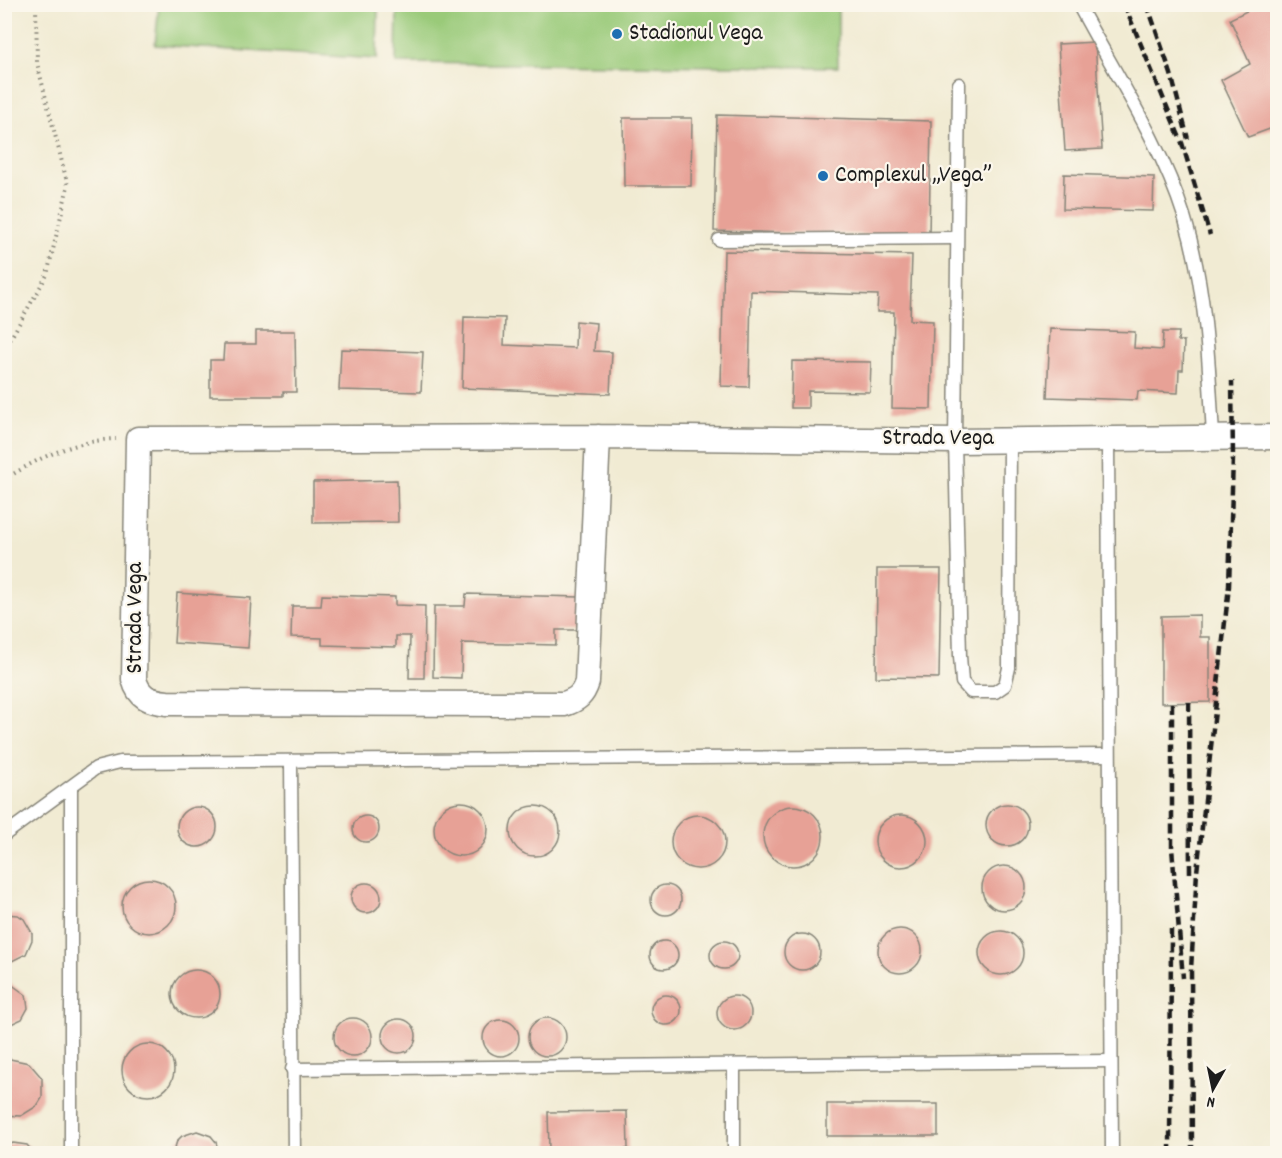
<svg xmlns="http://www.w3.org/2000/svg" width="1282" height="1158" viewBox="0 0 1282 1158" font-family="Dekko,sans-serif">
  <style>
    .green { fill: #9aca79; stroke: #5b734a; stroke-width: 1.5 }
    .building { fill: #e7a196 }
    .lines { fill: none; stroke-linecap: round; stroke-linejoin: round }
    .lane-casing { stroke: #868478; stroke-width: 15 }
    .street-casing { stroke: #868478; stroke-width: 27 }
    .path { stroke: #868478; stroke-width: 4; stroke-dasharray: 1.5 4.5; stroke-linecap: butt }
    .lane { stroke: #fff; stroke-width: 12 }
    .street { stroke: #fff; stroke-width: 24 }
    .rail { stroke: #1c1c1c; stroke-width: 4.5; stroke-dasharray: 9 4.5; stroke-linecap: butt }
    .poi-dot { fill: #1f6fb2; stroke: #fbf7ec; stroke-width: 2 }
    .labels { text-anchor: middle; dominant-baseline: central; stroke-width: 4.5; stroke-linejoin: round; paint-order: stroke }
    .poi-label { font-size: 24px; fill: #1c1c1c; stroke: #fbf7ec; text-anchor: start }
    .street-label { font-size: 24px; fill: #1c1c1c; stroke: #fbf7ec }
  </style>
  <rect width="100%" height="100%" fill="#fbf7ec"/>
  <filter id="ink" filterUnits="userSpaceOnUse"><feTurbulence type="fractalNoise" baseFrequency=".0167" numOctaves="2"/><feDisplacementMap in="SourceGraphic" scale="12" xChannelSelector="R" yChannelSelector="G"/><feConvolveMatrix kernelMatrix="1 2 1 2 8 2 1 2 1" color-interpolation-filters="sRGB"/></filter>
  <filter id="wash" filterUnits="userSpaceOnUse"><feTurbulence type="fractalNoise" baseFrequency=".008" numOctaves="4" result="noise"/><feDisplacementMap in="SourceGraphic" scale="24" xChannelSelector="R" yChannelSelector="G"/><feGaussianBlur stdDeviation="1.35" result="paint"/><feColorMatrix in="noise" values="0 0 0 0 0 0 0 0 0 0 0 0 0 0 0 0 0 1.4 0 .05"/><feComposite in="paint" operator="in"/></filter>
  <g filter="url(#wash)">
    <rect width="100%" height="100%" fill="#f1ebd3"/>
    <g class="green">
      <polygon points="159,5 378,5 377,59 155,45"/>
      <polygon points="397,5 838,5 838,67 396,63"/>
    </g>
    <g id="blocks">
      <g class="building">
        <polygon points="1261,4 1274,4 1278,11 1278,126 1248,137 1221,80 1250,64 1230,19"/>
        <polygon points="1095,42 1102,149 1065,151 1058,44"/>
        <polygon points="717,115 931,121 929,236 714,231"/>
        <polygon points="623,118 692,118 691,186 624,186"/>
        <polygon points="1064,174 1154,177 1153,211 1063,209"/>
        <polygon points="724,251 912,255 910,320 933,321 931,409 892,408 894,312 877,312 878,295 751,291 749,387 721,386"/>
        <polygon points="464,317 505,318 504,345 575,348 576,321 596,323 594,351 612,352 610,394 462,388"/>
        <polygon points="1050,329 1135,332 1134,348 1162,350 1163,332 1179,332 1178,341 1184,341 1183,370 1179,370 1178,393 1138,391 1137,400 1047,397"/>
        <polygon points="256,331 295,331 296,392 283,392 283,396 210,396 210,360 223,360 224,344 256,344"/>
        <polygon points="341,349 423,352 421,392 339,390"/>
        <polygon points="792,361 871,362 870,392 808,391 808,408 791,408"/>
        <polygon points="397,480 398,522 313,523 313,482"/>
        <polygon points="877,569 941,569 939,678 876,677"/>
        <polygon points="177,593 251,598 248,648 174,643"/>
        <polygon points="466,594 580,597 579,630 556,630 556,645 462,643 461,678 433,677 434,606 465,606"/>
        <polygon points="322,595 395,597 395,605 425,606 424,678 409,678 410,636 396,636 396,647 322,645 322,638 291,637 292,606 321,606"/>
        <polygon points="1200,615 1200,637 1210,637 1210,702 1161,703 1161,616"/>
        <circle cx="461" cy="829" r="27"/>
        <circle cx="1007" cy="825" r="21"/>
        <circle cx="793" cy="836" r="30"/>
        <circle cx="535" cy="831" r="25"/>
        <circle cx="197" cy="827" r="20"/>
        <circle cx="698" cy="842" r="27"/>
        <circle cx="901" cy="841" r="26"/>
        <circle cx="366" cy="829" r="13"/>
        <circle cx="1004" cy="888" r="22"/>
        <circle cx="149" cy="906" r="27"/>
        <circle cx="366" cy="898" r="15"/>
        <circle cx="666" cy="900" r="15"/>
        <polygon points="4,914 18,915 24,919 32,933 32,940 26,954 12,961 4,960"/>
        <circle cx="900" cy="951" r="22"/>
        <circle cx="1001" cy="953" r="22"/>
        <circle cx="802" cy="952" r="18"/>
        <circle cx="724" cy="955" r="14"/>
        <circle cx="664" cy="955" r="14"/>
        <circle cx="196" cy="994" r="24"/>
        <polygon points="11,984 26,995 28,1008 22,1019 9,1025 4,1024 4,985"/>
        <circle cx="666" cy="1010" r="15"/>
        <circle cx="734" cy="1013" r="17"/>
        <circle cx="353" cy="1037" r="19"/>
        <circle cx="547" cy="1037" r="19"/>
        <circle cx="399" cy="1036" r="17"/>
        <circle cx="501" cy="1038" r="18"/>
        <circle cx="148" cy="1070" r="26"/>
        <polygon points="10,1059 29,1063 42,1078 42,1098 37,1106 21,1116 4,1115 4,1061"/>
        <rect x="827" y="1104" width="111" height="32"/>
        <polygon points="627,1111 628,1149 549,1149 548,1112"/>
        <polygon points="197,1131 211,1136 216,1142 219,1154 173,1154 177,1141 182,1136"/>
        <polygon points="13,1143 27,1145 35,1154 4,1154 4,1147"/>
      </g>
    </g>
  </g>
  <g filter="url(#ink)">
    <use href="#blocks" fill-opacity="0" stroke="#868478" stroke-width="1.5"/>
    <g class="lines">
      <defs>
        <g id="lane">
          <path d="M1078,4C1114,72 1161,143 1184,216C1206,288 1209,362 1213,437"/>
          <polyline points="959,84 955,441 960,656 962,682 971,692 995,692 1005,685 1009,668 1010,439"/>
          <polyline points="719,240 956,238"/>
          <polyline points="1108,438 1112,1154"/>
          <polyline points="291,762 294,1154"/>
          <polyline points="4,835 96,768 120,762 1109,755"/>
          <polyline points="734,1065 734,1154"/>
          <polyline points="292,1069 1111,1061"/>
          <polyline points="71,1154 71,787"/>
        </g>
        <path id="street" d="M598,437L587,682C583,695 577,700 564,704L167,703C150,701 139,698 134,679L138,439L598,437L955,441L1278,437"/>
      </defs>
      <use href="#lane" class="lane-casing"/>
      <use href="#street" class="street-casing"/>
      <g class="path">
        <polyline points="4,350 47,275 68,186 37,63 36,4"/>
        <path d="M4,480C37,458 76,440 116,439"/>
      </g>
      <use href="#lane" class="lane"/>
      <use href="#street" class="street"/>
      <g class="rail">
        <polyline points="1124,4 1182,143 1210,235"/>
        <polyline points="1147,4 1171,74 1188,139"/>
        <polyline points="1189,702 1190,876"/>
        <polyline points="1172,703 1172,848 1183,978"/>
        <polyline points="1170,1154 1171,929"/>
        <polyline points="1192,1154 1191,969 1197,872 1229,586 1233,457 1232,381"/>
      </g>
    </g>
  </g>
  <g class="poi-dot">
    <circle cx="617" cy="34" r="6"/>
    <circle cx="823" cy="176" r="6"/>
  </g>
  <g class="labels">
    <g class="poi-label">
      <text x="629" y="34">Stadionul Vega</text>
      <text x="835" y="176">Complexul „Vega”</text>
    </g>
    <g class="street-label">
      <text x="938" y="439">Strada Vega</text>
      <text transform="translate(136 618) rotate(-90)">Strada Vega</text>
    </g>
  </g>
  <rect width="1282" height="1158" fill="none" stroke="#fbf7ec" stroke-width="24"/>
  <g transform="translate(1213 1089) rotate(189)" stroke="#fbf7ec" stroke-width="4.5" paint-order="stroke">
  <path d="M0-4.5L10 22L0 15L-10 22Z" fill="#1c1c1c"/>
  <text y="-9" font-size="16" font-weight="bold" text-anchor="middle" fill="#1c1c1c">N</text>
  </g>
</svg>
